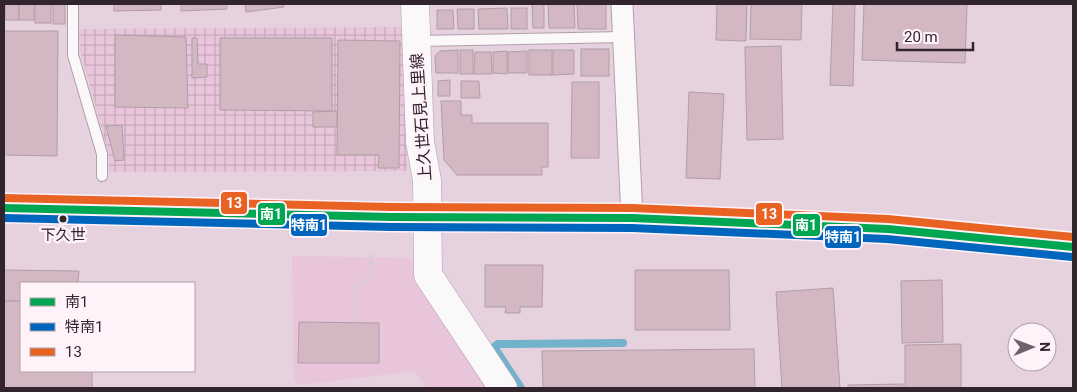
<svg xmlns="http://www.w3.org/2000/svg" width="1077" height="392" viewBox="0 0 1077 392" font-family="Roboto,'Noto Sans JP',sans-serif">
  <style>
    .built { fill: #e8c5da }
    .industrial { fill: url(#industrial-grid) }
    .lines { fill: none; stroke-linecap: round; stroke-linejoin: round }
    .stream { stroke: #73b2cb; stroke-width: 8 }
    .building { fill: #d3b8c3; stroke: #b09ea6 }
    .lane-casing { stroke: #b0a0a9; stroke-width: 12 }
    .street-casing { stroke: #b0a0a9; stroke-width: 23 }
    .secondary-casing { stroke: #b0a0a9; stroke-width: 29 }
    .highway-casing { stroke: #b0a0a9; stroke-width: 29 }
    .path { stroke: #d3cdd0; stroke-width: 3; stroke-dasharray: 4 2.5; stroke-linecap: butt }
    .lane { stroke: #fbf8fa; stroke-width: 10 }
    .street { stroke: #fbf8fa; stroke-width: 21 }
    .secondary { stroke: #fbf8fa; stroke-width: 28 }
    .highway { stroke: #fbf8fa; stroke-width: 28 }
    .bus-1-casing { stroke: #fff2f9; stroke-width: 11 }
    .bus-2-casing { stroke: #fff2f9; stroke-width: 11 }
    .bus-3-casing { stroke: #fff2f9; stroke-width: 11 }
    .bus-1 { stroke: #00a651; stroke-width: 8 }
    .bus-2 { stroke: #0065bd; stroke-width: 8 }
    .bus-3 { stroke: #e86223; stroke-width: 8 }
    .bus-dot { fill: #32242d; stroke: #fff2f9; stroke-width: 2 }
    .labels { text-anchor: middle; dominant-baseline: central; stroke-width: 5; stroke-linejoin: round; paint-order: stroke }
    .bus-label { font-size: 15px; fill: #32242d; stroke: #fff2f9 }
    .street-label { font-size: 16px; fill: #32242d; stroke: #fff2f9 }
    .line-badge { stroke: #fff2f9; stroke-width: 2 }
    .badge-label { font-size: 14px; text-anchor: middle; font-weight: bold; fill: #fff }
  </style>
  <defs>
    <pattern id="industrial-grid" width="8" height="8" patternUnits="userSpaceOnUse" patternTransform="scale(1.25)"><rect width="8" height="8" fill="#e8c5da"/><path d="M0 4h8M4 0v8" fill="none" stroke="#c7a9bb"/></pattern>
  </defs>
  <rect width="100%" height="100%" fill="#e6d1de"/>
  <polygon class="built" points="292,256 411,258 424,283 490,388 427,388 415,371 300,385 294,381"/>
  <polygon class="industrial" points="405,27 407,171 109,172 109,156 80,49 79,29"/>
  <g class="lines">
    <polyline class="stream" points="521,388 494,347 498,344 623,343"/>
  </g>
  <g class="building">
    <rect x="5" y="4" width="14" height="16"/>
    <rect x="19" y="4" width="15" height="16"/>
    <rect x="35" y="4" width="16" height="19"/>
    <rect x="53" y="4" width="12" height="20"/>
    <polygon points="114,4 161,4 161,10 114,11"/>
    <polygon points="181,4 227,4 227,9 181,11"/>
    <polygon points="245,4 283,4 284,7 246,12"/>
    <polygon points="532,4 544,4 544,28 533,28"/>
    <polygon points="548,4 574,4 575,28 549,28"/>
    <polygon points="577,4 606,4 606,29 578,29"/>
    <polygon points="717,4 747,4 746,41 716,40"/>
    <polygon points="751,4 802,4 801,40 750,39"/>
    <polygon points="833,4 855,4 853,86 830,85"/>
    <polygon points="864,4 967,4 965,63 862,60"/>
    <polygon points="507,8 508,29 479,29 478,9"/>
    <rect x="511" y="8" width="16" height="21"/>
    <polygon points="457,9 474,9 474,29 458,29"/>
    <polygon points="437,10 453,10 454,29 437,29"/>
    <polygon points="4,31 58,31 57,156 4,155"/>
    <polygon points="115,35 186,37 188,108 115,107"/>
    <polygon points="192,38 197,38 198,64 207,64 207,77 192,78"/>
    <polygon points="220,38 332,38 332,111 220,110"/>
    <polygon points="338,40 400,41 399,168 378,168 379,155 337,155"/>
    <polygon points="781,46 783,139 747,140 745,47"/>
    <rect x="581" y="49" width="28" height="27"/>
    <polygon points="458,50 458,73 436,73 435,56 440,51"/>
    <rect x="460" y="50" width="13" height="24"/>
    <rect x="529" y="50" width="23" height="25"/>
    <polygon points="553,50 574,50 574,74 553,75"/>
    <polygon points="507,51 507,74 493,73 493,52"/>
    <polygon points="527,51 527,73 508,73 508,52"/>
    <polygon points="475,52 491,52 492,74 474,74"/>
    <polygon points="450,80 450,96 438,96 438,81"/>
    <polygon points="461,81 479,81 480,98 461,98"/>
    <polygon points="572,82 599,82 599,158 571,158"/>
    <polygon points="689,92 724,94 720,179 686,178"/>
    <polygon points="441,101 461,101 461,115 472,115 472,123 548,123 548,167 542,167 542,175 457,175 444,160"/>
    <polygon points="337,111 337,127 313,127 313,112"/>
    <polygon points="122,125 124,160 115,161 106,126"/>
    <polygon points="485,265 543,265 542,307 520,307 520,313 505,313 506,307 485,307"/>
    <polygon points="4,270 79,271 78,283 21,283 21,301 4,301"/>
    <polygon points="635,270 729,270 730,330 635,330"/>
    <polygon points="942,280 943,342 902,343 901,281"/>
    <polygon points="833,288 840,388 782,388 776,292"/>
    <polygon points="4,301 21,301 21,371 92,371 92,388 4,388"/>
    <polygon points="299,322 379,323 379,363 298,363"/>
    <polygon points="961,344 961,388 905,388 905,345"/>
    <polygon points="754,349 755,388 543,388 542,351"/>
    <polygon points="903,384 903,388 848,388 848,385"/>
  </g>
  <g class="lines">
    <defs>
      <g id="lane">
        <polyline points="73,4 73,55 102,154 102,176"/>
        <polyline points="418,41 624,37"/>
      </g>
      <polyline id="street" points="622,4 632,218"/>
      <polyline id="secondary" points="415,4 420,142 427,180 428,275 503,388"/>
      <polyline id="highway" points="4,208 391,217 632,218 888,229 1073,247"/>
    </defs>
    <use href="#lane" class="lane-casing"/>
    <use href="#street" class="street-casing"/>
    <use href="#secondary" class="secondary-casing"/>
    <use href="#highway" class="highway-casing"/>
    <polyline class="path" points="355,322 355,287 370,276 371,253"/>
    <use href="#lane" class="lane"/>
    <use href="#street" class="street"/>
    <use href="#secondary" class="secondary"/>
    <use href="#highway" class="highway"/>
    <defs>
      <polyline id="bus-1" points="4,208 391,217 632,218 888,229 1073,247"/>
      <polyline id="bus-2" points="4,218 391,227 632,228 887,239 1072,257"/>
      <polyline id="bus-3" points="4,198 391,207 632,208 888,219 1073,237"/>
    </defs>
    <use href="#bus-1" class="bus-1-casing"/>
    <use href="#bus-2" class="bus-2-casing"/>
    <use href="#bus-3" class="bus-3-casing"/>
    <use href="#bus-1" class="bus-1"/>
    <use href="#bus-2" class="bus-2"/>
    <use href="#bus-3" class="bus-3"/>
  </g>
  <circle class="bus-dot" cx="63" cy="219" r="4.5"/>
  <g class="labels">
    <g class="bus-label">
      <text x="63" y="235">下久世</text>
    </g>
    <g class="street-label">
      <text transform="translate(421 117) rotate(-94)">上久世石見上里線</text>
    </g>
  </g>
  <g class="line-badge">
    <rect x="220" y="191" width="28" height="24" rx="5" fill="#e86223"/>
    <rect x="755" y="202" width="28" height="24" rx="5" fill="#e86223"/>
    <rect x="257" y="202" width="29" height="24" rx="5" fill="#00a651"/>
    <rect x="290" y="213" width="38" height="24" rx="5" fill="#0065bd"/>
    <rect x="792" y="213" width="29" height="24" rx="5" fill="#00a651"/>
    <rect x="824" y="225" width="38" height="24" rx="5" fill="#0065bd"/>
  </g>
  <g class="badge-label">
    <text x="234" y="208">13</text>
    <text x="769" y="219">13</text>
    <text x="271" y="219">南1</text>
    <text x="309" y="230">特南1</text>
    <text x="806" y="230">南1</text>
    <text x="843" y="242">特南1</text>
  </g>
  <rect width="1077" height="392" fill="none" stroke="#32242d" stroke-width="10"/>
  <rect x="20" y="282" width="175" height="90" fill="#fff2f9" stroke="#ada0a7"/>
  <rect x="30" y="298" width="25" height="8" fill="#00a651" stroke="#ada0a7"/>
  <text x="65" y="307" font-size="15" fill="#32242d">南1</text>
  <rect x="30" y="323" width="25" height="8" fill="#0065bd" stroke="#ada0a7"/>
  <text x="65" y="332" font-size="15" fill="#32242d">特南1</text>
  <rect x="30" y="348" width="25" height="8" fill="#e86223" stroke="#ada0a7"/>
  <text x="65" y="357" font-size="15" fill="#32242d">13</text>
  <g transform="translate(1032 347) rotate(89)"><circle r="24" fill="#fff2f9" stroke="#ada0a7"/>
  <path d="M0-4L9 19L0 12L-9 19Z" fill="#71616b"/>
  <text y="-8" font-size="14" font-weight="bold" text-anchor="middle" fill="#32242d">N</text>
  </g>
  <path d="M897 42v8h76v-8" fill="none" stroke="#32242d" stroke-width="2.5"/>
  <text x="904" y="42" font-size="15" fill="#32242d" stroke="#fff2f9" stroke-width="4" paint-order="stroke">20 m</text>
</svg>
